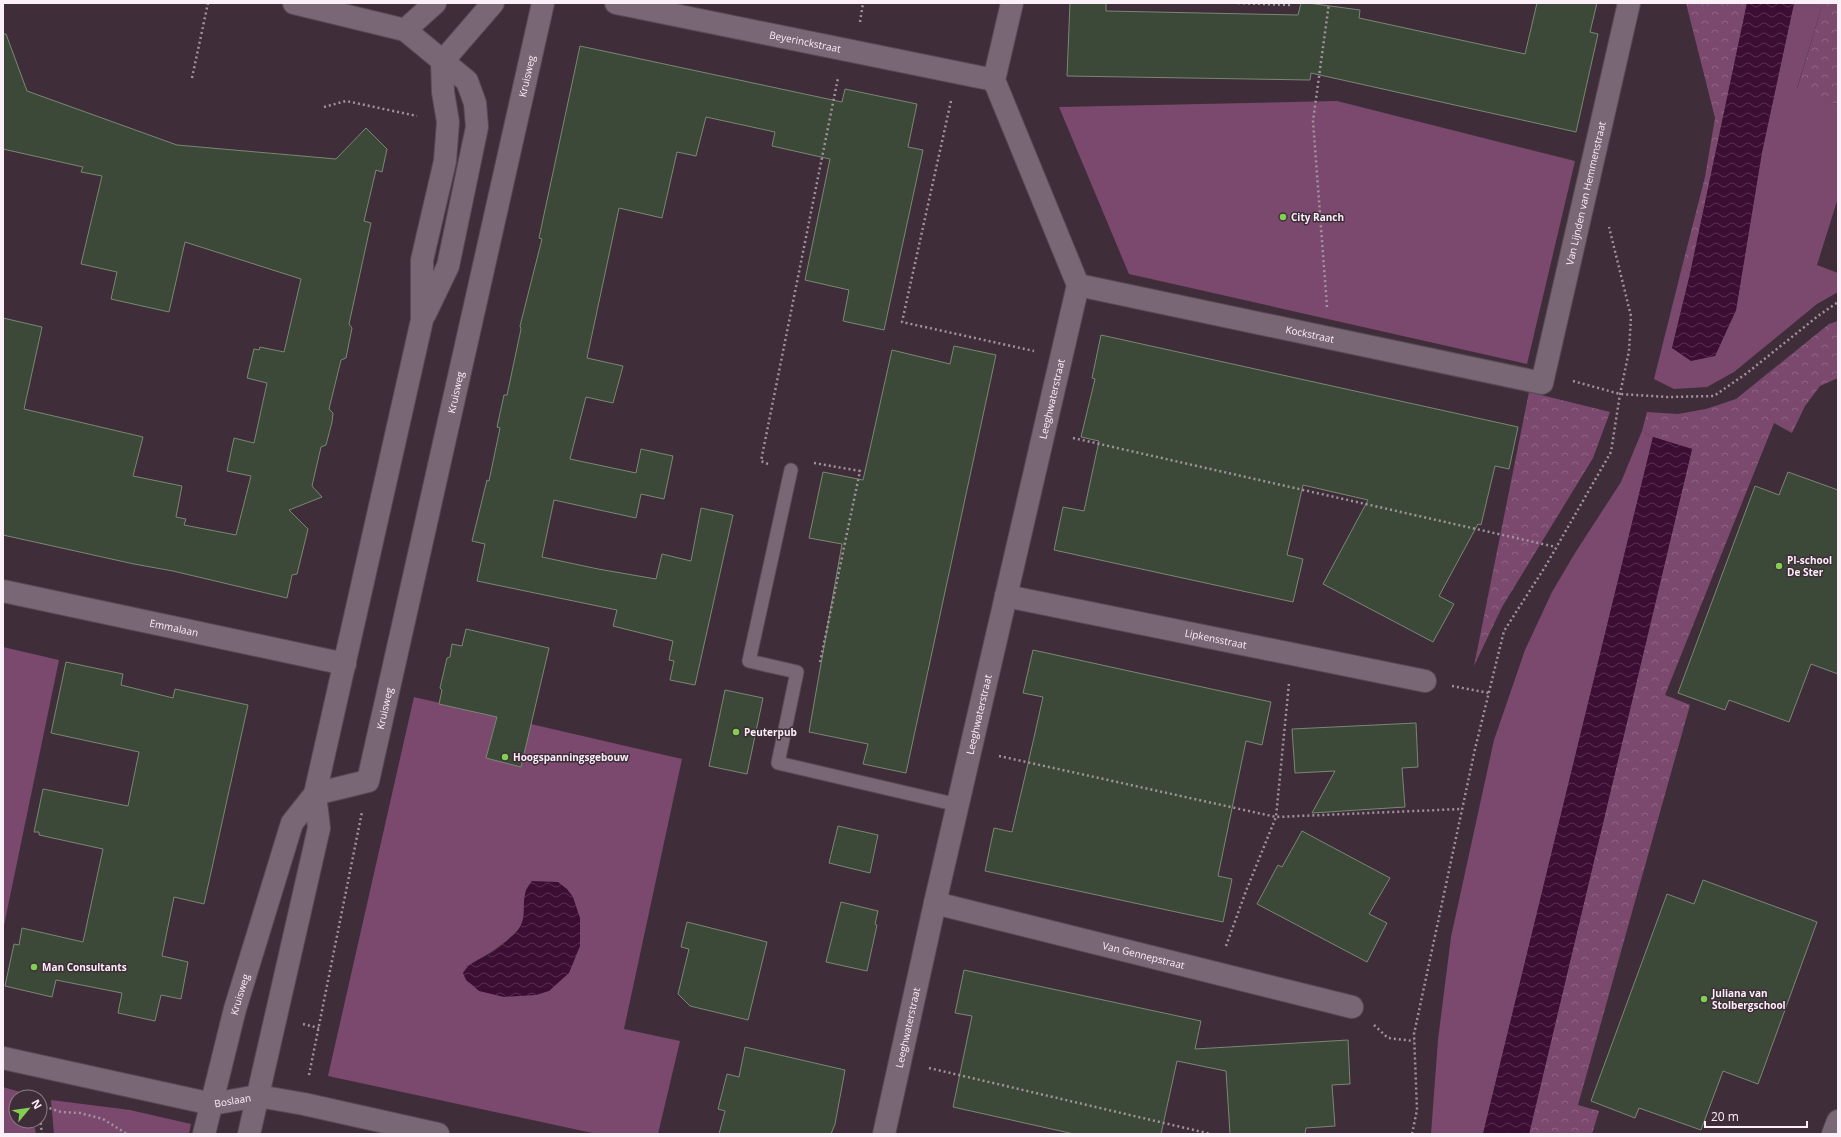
<svg xmlns="http://www.w3.org/2000/svg" width="1841" height="1137" viewBox="0 0 1841 1137" font-family="'Open Sans',sans-serif">
  <style>
    .green { fill: #7b496e; fill-rule: evenodd }
    .forest { fill: url(#forest-crowns) }
    .water { fill: url(#water-waves) }
    .building { fill: #3d4938; stroke: #7a8774 }
    .lines { fill: none; stroke-linecap: round; stroke-linejoin: round }
    .service-casing { stroke: #594a55; stroke-width: 15 }
    .minor-casing { stroke: #594a55; stroke-width: 24 }
    .tertiary-casing { stroke: #594a55; stroke-width: 24 }
    .path { stroke: #a1939d; stroke-width: 2.5; stroke-dasharray: 2 3; stroke-linecap: butt }
    .service { stroke: #7a6775; stroke-width: 13 }
    .minor { stroke: #7a6775; stroke-width: 22 }
    .tertiary { stroke: #7a6775; stroke-width: 22 }
    .poi-dot { fill: #81d050; stroke: #3f2e3a; stroke-width: 1.5 }
    .labels { text-anchor: middle; dominant-baseline: central; stroke-width: 3; stroke-linejoin: round; paint-order: stroke }
    .street-label { font-size: 10px; fill: #fcf0f8; stroke: #3f2e3a }
    .poi-label { font-size: 10px; font-weight: bold; fill: #fcf0f8; stroke: #3f2e3a; text-anchor: start }
  </style>
  <defs>
    <pattern id="forest-crowns" width="20" height="18" patternUnits="userSpaceOnUse"><rect width="20" height="18" fill="#7b496e"/><path d="M2 6a3 3 0 1 1 6 0M12 15a3 3 0 1 1 6 0" fill="none" stroke="#8f6483"/></pattern>
    <pattern id="water-waves" width="16" height="10" patternUnits="userSpaceOnUse"><rect width="16" height="10" fill="#3c0e33"/><path d="M0 5q4-4 8 0t8 0" fill="none" stroke="#593151"/></pattern>
  </defs>
  <rect width="100%" height="100%" fill="#3f2e3a"/>
  <g class="green">
    <polygon points="1794,3 1823,3 1797,88 1838,105 1838,198 1817,265 1838,273 1838,292 1817,304 1734,372 1707,387 1674,389 1654,379 1683,263 1690,274 1672,348 1715,356 1736,310 1762,152"/>
    <polygon points="1337,101 1575,161 1527,364 1129,274 1059,107"/>
    <polygon points="1642,431 1653,437 1483,1134 1431,1134 1438,1040 1451,937 1494,740 1525,650 1552,592 1575,553 1621,482"/>
    <polygon points="3,647 59,660 3,930"/>
    <path d="M414,697L682,759L624,1029L680,1041L658,1134H597L328,1076ZM526,889L580,918V946L466,967C481,958 516,939 522,923C526,914 524,899 526,889Z"/>
    <polygon points="3,1087 27,1094 28,1097 16,1097 16,1121 33,1121 36,1134 3,1134"/>
    <polygon points="51,1100 130,1110 191,1124 189,1134 54,1134"/>
  </g>
  <g class="forest">
    <polygon points="1686,3 1747,3 1690,274 1683,263 1705,177 1715,118"/>
    <polygon points="1823,3 1838,3 1838,105 1797,89"/>
    <polygon points="1838,321 1838,378 1820,386 1805,406 1792,433 1774,423 1665,695 1690,705 1578,1105 1599,1111 1592,1134 1529,1134 1692,449 1653,437 1642,431 1647,412 1678,414 1706,409 1736,399 1829,324"/>
    <polygon points="1529,392 1610,412 1593,458 1502,607 1474,666"/>
  </g>
  <g class="water">
    <polygon points="1747,3 1794,3 1762,152 1736,310 1715,356 1691,361 1672,348 1690,274"/>
    <polygon points="1653,437 1692,449 1529,1134 1483,1134"/>
    <path d="M532,881L558,882L567,889L573,897L580,918V946L569,973L549,991L536,995L504,997L479,991L466,980L463,973C469,962 483,958 493,952C498,949 515,934 518,930C530,915 517,898 532,881Z"/>
  </g>
  <g class="building">
    <polygon points="1070,3 1106,3 1106,11 1298,15 1301,3 1308,3 1360,10 1359,18 1525,54 1537,3 1597,3 1590,32 1598,34 1576,132 1311,73 1310,80 1067,76"/>
    <polygon points="3,34 6,34 27,91 177,145 336,159 366,128 387,149 382,172 376,170 364,221 371,223 349,324 352,328 346,358 341,360 329,409 333,413 332,422 326,445 321,447 312,486 322,497 289,510 308,529 297,574 292,575 287,598 173,571 134,564 3,535 3,318 42,327 24,409 143,437 133,476 182,486 176,517 186,519 184,525 236,535 251,476 227,471 234,438 254,443 267,383 247,378 254,349 259,350 260,347 284,352 301,279 185,242 169,312 111,299 117,272 81,264 102,176 81,172 83,167 3,149"/>
    <polygon points="580,46 842,102 845,89 917,104 908,147 923,150 884,330 843,321 849,290 805,280 830,159 772,146 775,132 706,117 696,156 677,152 662,218 619,208 587,358 623,366 613,403 586,397 570,459 636,473 641,449 673,456 664,499 641,494 636,518 554,500 542,557 598,569 656,579 662,554 691,561 701,508 733,515 695,685 670,680 674,661 669,660 673,641 613,626 617,610 477,581 485,544 472,541 487,480 489,481 500,428 497,427 504,395 507,395 521,329 520,326 542,239 539,238"/>
    <polygon points="1101,335 1518,427 1509,469 1495,466 1481,525 1478,524 1439,596 1454,604 1433,642 1323,584 1368,500 1303,485 1287,555 1303,559 1293,602 1054,550 1063,507 1084,511 1099,441 1081,437 1095,379 1092,378"/>
    <polygon points="954,346 996,355 906,773 863,764 868,744 809,732 842,544 809,538 823,472 863,480 892,350 950,364"/>
    <polygon points="1788,472 1838,490 1838,674 1811,664 1789,722 1729,700 1725,710 1678,693 1755,486 1779,495"/>
    <polygon points="466,629 549,648 521,767 486,758 497,717 439,704 442,690 440,688 447,658 450,657 452,644 462,646"/>
    <polygon points="1033,650 1271,702 1262,745 1246,741 1218,876 1232,879 1223,922 985,871 994,828 1012,832 1033,742 1043,697 1023,693"/>
    <polygon points="66,662 123,674 121,685 173,698 175,689 248,705 204,904 174,897 162,956 188,962 181,999 161,995 155,1021 118,1013 122,993 56,980 52,997 5,986 14,944 19,945 22,928 83,942 103,849 39,835 39,832 34,832 43,789 128,806 139,752 51,733"/>
    <polygon points="725,690 763,698 747,774 709,766"/>
    <polygon points="1416,723 1418,767 1402,768 1405,807 1312,813 1335,771 1295,773 1292,729"/>
    <polygon points="838,826 878,835 870,873 829,863"/>
    <polygon points="1302,831 1390,878 1369,914 1387,923 1367,962 1257,904 1278,865 1282,867"/>
    <polygon points="1703,880 1817,922 1758,1084 1723,1071 1701,1130 1639,1108 1635,1118 1591,1101 1667,894 1694,904"/>
    <polygon points="841,902 878,911 875,924 877,925 867,971 826,962"/>
    <polygon points="687,922 767,942 748,1020 690,1006 678,994 689,949 681,947"/>
    <polygon points="964,970 1201,1021 1195,1049 1348,1040 1350,1084 1332,1085 1335,1126 1306,1128 1305,1134 1230,1134 1226,1071 1177,1061 1161,1134 1074,1134 953,1107 972,1016 955,1013"/>
    <polygon points="745,1047 845,1070 835,1124 831,1134 719,1134 725,1111 718,1109 727,1074 739,1077"/>
  </g>
  <g class="lines">
    <defs>
      <polyline id="service" points="791,470 749,661 797,672 778,763 958,805"/>
      <g id="minor">
        <path id="s1" d="M616,3L994,80"/>
        <polyline points="405,30 435,3"/>
        <polyline points="442,62 493,3"/>
        <path id="s2" d="M1078,285L1542,383L1629,3"/>
        <path id="s3" d="M3,591L345,664"/>
        <path id="s4" d="M1006,596L1425,681"/>
        <path id="s5" d="M315,794L368,781L543,3"/>
        <path id="s6" d="M935,903L1352,1007"/>
        <polyline points="3,1058 212,1104"/>
        <path id="s7" d="M884,1134L935,903L1078,285L994,80L1012,3"/>
        <polyline points="1833,1134 1838,1121"/>
      </g>
      <g id="tertiary">
        <polyline points="294,3 405,30 467,81 475,103 477,127 448,266 425,314"/>
        <path id="s8" d="M212,1104L258,1096L304,1104L438,1134"/>
        <path id="s9" d="M204,1134L235,1009L292,823L315,794"/>
        <polyline points="249,1134 319,828 315,794 422,320 422,260 445,161 448,122 443,92 442,62"/>
      </g>
    </defs>
    <use href="#service" class="service-casing"/>
    <use href="#minor" class="minor-casing"/>
    <use href="#tertiary" class="tertiary-casing"/>
    <g class="path">
      <polyline points="1238,3 1290,5 1291,3"/>
      <polyline points="860,22 863,3"/>
      <polyline points="192,78 208,3"/>
      <polyline points="951,101 902,322 1034,351"/>
      <polyline points="324,107 346,101 417,116"/>
      <polyline points="1327,307 1313,121 1329,3"/>
      <polyline points="1573,381 1620,394 1668,397 1714,396 1747,373 1818,316 1838,302"/>
      <polyline points="1073,438 1556,547"/>
      <polyline points="814,463 860,471 820,662"/>
      <polyline points="768,464 761,461 838,78"/>
      <polyline points="1452,686 1489,693"/>
      <polyline points="999,756 1276,817 1461,809"/>
      <polyline points="1226,946 1246,891 1276,817 1289,683"/>
      <polyline points="303,1024 319,1028"/>
      <polyline points="1374,1025 1388,1038 1414,1041"/>
      <polyline points="929,1068 1211,1134"/>
      <polyline points="309,1075 362,812"/>
      <polyline points="40,1105 61,1112 80,1113 103,1119 127,1134"/>
      <polyline points="40,1118 42,1134"/>
      <polyline points="1412,1134 1417,1110 1414,1034 1475,749 1504,631 1545,567 1611,452 1620,394 1629,351 1631,316 1609,227"/>
    </g>
    <use href="#service" class="service"/>
    <use href="#minor" class="minor"/>
    <use href="#tertiary" class="tertiary"/>
  </g>
  <g class="poi-dot">
    <circle cx="1283" cy="217" r="4"/>
    <circle cx="1779" cy="566" r="4"/>
    <circle cx="736" cy="732" r="4"/>
    <circle cx="505" cy="757" r="4"/>
    <circle cx="34" cy="967" r="4"/>
    <circle cx="1704" cy="999" r="4"/>
  </g>
  <g class="labels">
    <g class="street-label">
      <text stroke="none"><textPath href="#s1" startOffset="193">Beyerinckstraat</textPath></text>
      <text stroke="none"><textPath href="#s5" startOffset="777">Kruisweg</textPath></text>
      <text stroke="none"><textPath href="#s2" startOffset="669">Van Lijnden van Hemmenstraat</textPath></text>
      <text stroke="none"><textPath href="#s2" startOffset="237">Kockstraat</textPath></text>
      <text stroke="none"><textPath href="#s5" startOffset="453">Kruisweg</textPath></text>
      <text stroke="none"><textPath href="#s7" startOffset="754">Leeghwaterstraat</textPath></text>
      <text stroke="none"><textPath href="#s3" startOffset="175">Emmalaan</textPath></text>
      <text stroke="none"><textPath href="#s4" startOffset="214">Lipkensstraat</textPath></text>
      <text stroke="none"><textPath href="#s5" startOffset="129">Kruisweg</textPath></text>
      <text stroke="none"><textPath href="#s7" startOffset="430">Leeghwaterstraat</textPath></text>
      <text stroke="none"><textPath href="#s6" startOffset="215">Van Gennepstraat</textPath></text>
      <text stroke="none"><textPath href="#s9" startOffset="144">Kruisweg</textPath></text>
      <text stroke="none"><textPath href="#s7" startOffset="109">Leeghwaterstraat</textPath></text>
      <text stroke="none"><textPath href="#s8" startOffset="21">Boslaan</textPath></text>
    </g>
    <g class="poi-label">
      <text x="1291" y="217">City Ranch</text>
      <text x="1787" y="560">PI-school<tspan x="1787" dy="12">De Ster</tspan></text>
      <text x="744" y="732">Peuterpub</text>
      <text x="513" y="757">Hoogspanningsgebouw</text>
      <text x="42" y="967">Man Consultants</text>
      <text x="1712" y="993">Juliana van<tspan x="1712" dy="12">Stolbergschool</tspan></text>
    </g>
  </g>
  <rect width="1841" height="1137" fill="none" stroke="#fcf0f8" stroke-width="8"/>
  <g transform="translate(28 1109) rotate(61)"><circle r="19" fill="#3f2e3a" stroke="#8b7c86"/>
  <path d="M0-3L7 15L0 10L-7 15Z" fill="#81d050"/>
  <text y="-6" font-size="11" font-weight="bold" text-anchor="middle" fill="#fcf0f8">N</text>
  </g>
  <path d="M1705 1121v6h102v-6" fill="none" stroke="#fcf0f8" stroke-width="2"/>
  <text x="1711" y="1121" font-size="12" fill="#fcf0f8" stroke="#3f2e3a" stroke-width="3" paint-order="stroke">20 m</text>
</svg>
